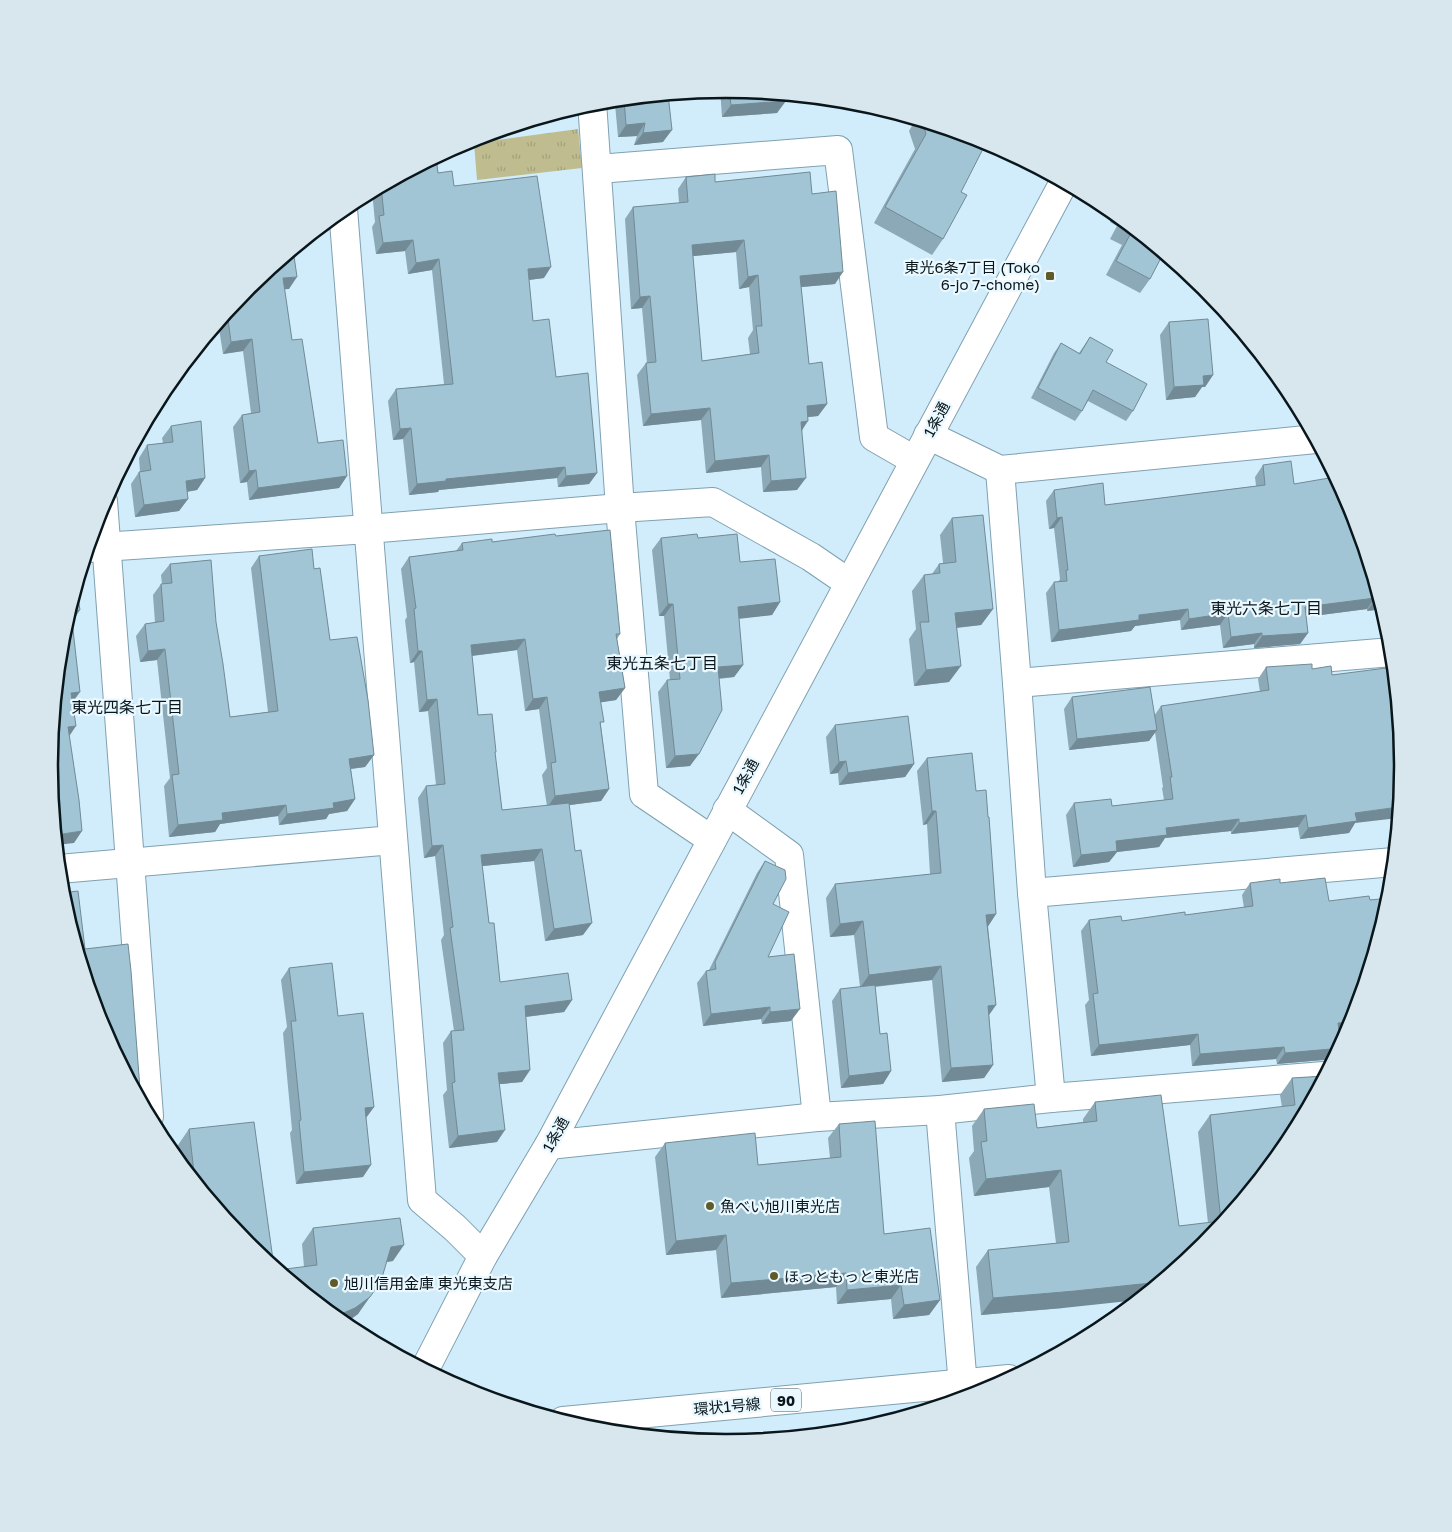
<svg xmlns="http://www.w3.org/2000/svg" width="1452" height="1532" viewBox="0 0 1452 1532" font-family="'Golos Text','Noto Sans JP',sans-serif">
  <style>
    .park { fill: url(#park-tufts) }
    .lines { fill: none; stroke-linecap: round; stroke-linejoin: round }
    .minor-casing { stroke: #7fa1b1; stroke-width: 30 }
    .secondary-casing { stroke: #7fa1b1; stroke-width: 30 }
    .primary-casing { stroke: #7fa1b1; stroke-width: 30 }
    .minor { stroke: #fff; stroke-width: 28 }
    .secondary { stroke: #fff; stroke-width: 28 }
    .primary { stroke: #fff; stroke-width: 28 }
    .wall { fill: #8ba9b7; fill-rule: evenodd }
    .shaded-wall { fill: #718a95 }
    .building { fill: #a2c5d5; stroke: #718a95; fill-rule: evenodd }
    .poi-dot { fill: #605c29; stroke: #eaf8ff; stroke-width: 2 }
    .labels { text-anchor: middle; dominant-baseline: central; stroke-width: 4.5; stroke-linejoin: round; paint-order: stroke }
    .shield { fill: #eaf8ff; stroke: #4c5a5f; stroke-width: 1 }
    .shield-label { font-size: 14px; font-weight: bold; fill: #09161b }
    .poi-label { font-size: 15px; fill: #09161b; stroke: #eaf8ff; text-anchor: start }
    .street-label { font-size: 15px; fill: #09161b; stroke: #eaf8ff }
    .neighbourhood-label { font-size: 16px; fill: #09161b; stroke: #eaf8ff }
    .rim { fill: none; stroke: #09161b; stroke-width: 2.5 }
  </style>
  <defs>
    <pattern id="park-tufts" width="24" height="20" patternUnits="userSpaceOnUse" patternTransform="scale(1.25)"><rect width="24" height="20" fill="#bfbd8f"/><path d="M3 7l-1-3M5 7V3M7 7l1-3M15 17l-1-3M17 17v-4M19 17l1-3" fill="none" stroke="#a3a27b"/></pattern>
  </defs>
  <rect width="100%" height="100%" fill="#d1edfb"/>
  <polygon class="park" points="578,129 582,168 477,180 474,143"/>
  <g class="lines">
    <defs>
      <g id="minor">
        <polyline points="592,102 620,508 644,794 712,840"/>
        <polyline points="598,169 838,150 874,437 914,460"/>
        <polyline points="343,209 422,1200 455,1228 483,1256"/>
        <polyline points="928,435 1000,470 1316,439"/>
        <polyline points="1000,470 1017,683 1032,893 1051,1098"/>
        <polyline points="103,501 149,1116"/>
        <polyline points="88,548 368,529 620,508 713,502 811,557 849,583"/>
        <polyline points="1017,683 1392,652"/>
        <polyline points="727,810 789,855 817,1117"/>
        <polyline points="59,869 393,840"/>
        <polyline points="1032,893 1394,862"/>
        <polyline points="940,1110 964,1398"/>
        <polyline points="549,1145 817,1117 940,1110 1051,1098 1324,1076"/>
      </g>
      <polyline id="secondary" points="425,1369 483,1256 549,1145 1064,182"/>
      <polyline id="primary" points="563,1421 1009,1379"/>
    </defs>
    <use href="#minor" class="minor-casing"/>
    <use href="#secondary" class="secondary-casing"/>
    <use href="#primary" class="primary-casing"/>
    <use href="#minor" class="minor"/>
    <use href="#secondary" class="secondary"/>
    <use href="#primary" class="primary"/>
  </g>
  <g class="wall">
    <polygon points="720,89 726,89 785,95 777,113 722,117"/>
    <polygon points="668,94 663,142 634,145 637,136 618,137 615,104 618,99"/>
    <polygon points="916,119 985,140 961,192 943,239 932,255 874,223 915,149 909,131"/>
    <polygon points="436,157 438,173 454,186 544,278 529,280 533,321 556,377 597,473 589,484 558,487 557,478 439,490 438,492 409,495 403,439 393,440 388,401 396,389 444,384 432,270 408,274 405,251 376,254 372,227 375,222 372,191"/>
    <path d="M686,177L715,182L812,194L835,284L801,287L809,364L827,404L818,416L808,417L802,431L797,490L763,492L761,467L706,473L701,420L643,426L637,375L646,363H647L642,308L631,309L625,219L633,207L679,203L678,189ZM736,252L739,289L749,287L753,330L748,338L750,354L702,361L693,256Z"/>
    <polygon points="1115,213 1157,248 1156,249 1150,279 1140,293 1106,275 1122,245 1110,239 1117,226 1110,222"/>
    <polygon points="247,287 289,289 284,289 292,340 318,443 347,476 339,488 249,500 247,482 240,483 233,427 242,415 251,413 243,351 223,354 218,322"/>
    <polygon points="1169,322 1213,375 1205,387 1202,387 1195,397 1166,400 1160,335"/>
    <polygon points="1090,337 1106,362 1133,411 1126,421 1088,401 1082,411 1075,421 1031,398 1054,353 1061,343 1079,353"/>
    <polygon points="171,426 205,478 197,490 187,492 188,499 179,511 135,517 131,484 139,472 140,472 139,458 147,445 163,443 162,438"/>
    <polygon points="1263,465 1294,484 1336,485 1383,609 1367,611 1367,609 1306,617 1308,633 1300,644 1254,648 1254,644 1223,648 1220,625 1181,630 1180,620 1135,626 1131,631 1051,642 1046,593 1054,582 1058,582 1060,579 1054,528 1049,529 1046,501 1054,490 1105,505 1256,486 1255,477"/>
    <polygon points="952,518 993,609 981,625 957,628 949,682 914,686 909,639 916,629 912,591 924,575 932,574 939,564 943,563 940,535"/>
    <path d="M556,536L620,634L617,639L625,688L616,700L601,702V726L609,789L601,801L569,805L583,935L545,941L534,861L482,866L489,923L500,982L572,1000L564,1012L526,1017L530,1070L522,1082L500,1084L497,1142L449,1148L443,1095L447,1090L443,1043L451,1031H454L441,940L444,935L435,856L424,858L418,798L426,786L436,785L428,711L419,712L414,662L410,663L405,620L407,617L401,569L409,557L456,551L462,543L492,542ZM517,650L525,711L539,709L547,768L542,775L547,806L502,810L495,754L478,715L472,656Z"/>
    <polygon points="661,538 698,538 740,562 780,602 772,615 739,618 743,665 734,677 719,679 690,766 666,768 658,692 667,680 670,680 664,616 659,616 652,550"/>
    <polygon points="259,556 314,569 330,640 374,755 365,767 351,769 355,799 347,811 329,814 326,819 279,825 278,816 220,824 215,832 169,837 164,786 170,778 157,660 140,662 136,636 145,624 155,623 153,595 161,584 162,584 161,575 170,564 216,622 230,717 268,712 251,568"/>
    <polygon points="1266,667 1312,669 1332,675 1355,823 1349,833 1300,839 1298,827 1231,834 1231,831 1165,838 1159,847 1117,852 1109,862 1073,867 1066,815 1074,803 1112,806 1164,800 1162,788 1163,787 1155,732 1149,741 1069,750 1064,709 1072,697 1154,716 1161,706 1260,692 1258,679"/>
    <polygon points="835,725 914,764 905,777 839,785 838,773 830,774 826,737"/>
    <polygon points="927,758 976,791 996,914 988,926 996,1005 989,1015 993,1065 984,1078 942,1082 932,980 875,987 880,1034 891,1071 883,1084 841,1088 832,1001 840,989 860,987 854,935 830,937 826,898 835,884 930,874 927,824 923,825 917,771"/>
    <polygon points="765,861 773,904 768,957 791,1021 762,1024 761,1019 703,1026 697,983 706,971 709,970 757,873"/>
    <polygon points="1250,883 1280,883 1329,901 1352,1025 1348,1033 1340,1034 1341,1045 1332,1063 1330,1062 1323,1060 1277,1064 1276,1059 1192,1066 1190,1045 1091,1056 1085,1005 1089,1000 1081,931 1089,920 1122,921 1185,915 1244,908 1242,895"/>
    <polygon points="289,968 374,1107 366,1118 363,1177 296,1184 290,1133 292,1130 283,1033 287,1027 281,980"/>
    <polygon points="1325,1076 1205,1245 1063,1308 981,1315 976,1267 988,1250 1056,1243 1049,1187 974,1196 969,1158 974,1151 972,1126 984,1109 1037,1128 1083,1122 1083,1119 1095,1102 1179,1226 1208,1223 1198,1132 1210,1115 1282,1107 1280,1095 1292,1078"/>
    <polygon points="839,1124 884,1234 940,1300 929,1315 893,1319 891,1299 837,1304 836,1287 721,1298 716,1250 666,1255 655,1157 665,1143 758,1165 830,1158 828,1138"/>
    <polygon points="189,1129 247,1245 180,1162 178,1145"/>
    <polygon points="313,1228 393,1261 386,1262 358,1314 344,1324 304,1267 302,1244"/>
  </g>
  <g class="shaded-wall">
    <polygon points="786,101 777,113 722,117 731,105"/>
    <polygon points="645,123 637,136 618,137 626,125"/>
    <polygon points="672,130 663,142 634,145 643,133"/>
    <polygon points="413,240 405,251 376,254 383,243"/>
    <polygon points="744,240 736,252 684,257 692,245"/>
    <polygon points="439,259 432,270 408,274 416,263"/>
    <polygon points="551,267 544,278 520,281 528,269"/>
    <polygon points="843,272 835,284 791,288 800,276"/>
    <polygon points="758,275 749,287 739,289 748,277"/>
    <polygon points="297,277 289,289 274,290 283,278"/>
    <polygon points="650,296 642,308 631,309 640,297"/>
    <polygon points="252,339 243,351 223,354 231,342"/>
    <polygon points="1213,375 1205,387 1202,387 1195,397 1166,400 1174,387 1203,376"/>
    <polygon points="827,404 818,416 798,418 807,406"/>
    <polygon points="710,408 701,420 643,426 651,414"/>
    <polygon points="808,421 800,433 801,422"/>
    <polygon points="411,428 403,439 393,440 400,429"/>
    <polygon points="769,455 761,467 706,473 715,461"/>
    <polygon points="565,467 557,478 439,490 438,492 409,495 417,484 446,479"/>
    <polygon points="256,470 247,482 240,483 249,471"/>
    <polygon points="597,473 589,484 558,487 566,476"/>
    <polygon points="347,476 339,488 249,500 258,488"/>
    <polygon points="205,478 197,490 177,493 186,481"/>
    <polygon points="806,478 797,490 763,492 771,481"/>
    <polygon points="188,499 179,511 135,517 144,505"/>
    <polygon points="1062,517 1054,528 1049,529 1057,518"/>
    <polygon points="1375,598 1367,609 1297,618 1305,607"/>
    <polygon points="1380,599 1383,609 1367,611 1375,600"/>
    <polygon points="780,602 772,615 729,620 738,607"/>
    <polygon points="668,604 673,604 664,616 659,616"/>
    <polygon points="993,609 981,625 943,629 955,613"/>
    <polygon points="1188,609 1180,620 1135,626 1131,631 1051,642 1059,630 1139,615"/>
    <polygon points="80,610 72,622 71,612"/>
    <polygon points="1228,613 1220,625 1181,630 1189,619"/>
    <polygon points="1262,633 1254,644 1223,648 1231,637"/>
    <polygon points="1308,633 1300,644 1254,648 1262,636"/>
    <polygon points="525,639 517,650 462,657 471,645"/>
    <polygon points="165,649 157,660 140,662 148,651"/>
    <polygon points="418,651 422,651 414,662 410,663"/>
    <polygon points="743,665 734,677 709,679 718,667"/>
    <polygon points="961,666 949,682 914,686 926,670"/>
    <polygon points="625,688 616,700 591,704 599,692"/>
    <polygon points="80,692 72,703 71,693"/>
    <polygon points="547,697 539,709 525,711 533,699"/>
    <polygon points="437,699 428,711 419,712 427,700"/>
    <polygon points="76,726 68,738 68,727"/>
    <polygon points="1157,730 1149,741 1069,750 1077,739"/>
    <polygon points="699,754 690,766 666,768 675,756"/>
    <polygon points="374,755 365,767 341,770 349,759"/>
    <polygon points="846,761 838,773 830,774 839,762"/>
    <polygon points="914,764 905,777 839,785 848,773"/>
    <polygon points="609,789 601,801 547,808 555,796"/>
    <polygon points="355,799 347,811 329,814 326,819 279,825 287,814 333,803"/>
    <polygon points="286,805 278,816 220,824 215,832 169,837 178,825 222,813"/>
    <polygon points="1399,807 1398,818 1355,823 1349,833 1300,839 1308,828 1355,813"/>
    <polygon points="932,811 936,811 927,824 923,825"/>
    <polygon points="1306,815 1298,827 1231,834 1239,823"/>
    <polygon points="1239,819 1231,831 1165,838 1159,847 1117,852 1109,862 1073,867 1081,855 1116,841 1166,828"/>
    <polygon points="82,831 74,843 57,845 56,835"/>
    <polygon points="443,845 435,856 424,858 432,846"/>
    <polygon points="542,849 534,861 473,867 481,855"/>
    <polygon points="996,914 987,928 986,915"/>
    <polygon points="863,921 854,935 830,937 840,924"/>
    <polygon points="592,923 583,935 545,941 554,929"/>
    <polygon points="941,966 932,980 860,988 869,975"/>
    <polygon points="572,1000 564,1012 516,1018 525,1006"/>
    <polygon points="996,1005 986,1019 988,1006"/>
    <polygon points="770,1007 761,1019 703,1026 711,1014"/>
    <polygon points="800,1009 791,1021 762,1024 770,1012"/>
    <polygon points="1353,1022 1348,1033 1330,1035 1338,1023"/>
    <polygon points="1198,1034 1190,1045 1091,1056 1099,1045"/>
    <polygon points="1284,1047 1276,1059 1192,1066 1200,1054"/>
    <polygon points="1331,1049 1338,1050 1330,1062 1323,1060 1277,1064 1285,1053"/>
    <polygon points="993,1065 984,1078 942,1082 951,1068"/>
    <polygon points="530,1070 522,1082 490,1085 498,1073"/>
    <polygon points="891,1071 883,1084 841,1088 849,1076"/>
    <polygon points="374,1107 365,1119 365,1108"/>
    <polygon points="505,1130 497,1142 449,1148 458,1136"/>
    <polygon points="371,1165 363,1177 296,1184 304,1172"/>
    <polygon points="1061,1170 1049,1187 974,1196 986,1179"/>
    <polygon points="726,1235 716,1250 666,1255 676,1241"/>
    <polygon points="404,1245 393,1261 379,1263 391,1247"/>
    <polygon points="846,1273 836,1287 721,1298 731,1283"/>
    <polygon points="1160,1282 1138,1300 1063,1308 981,1315 993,1298"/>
    <polygon points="901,1285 891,1299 837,1304 847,1290"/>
    <polygon points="370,1297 358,1314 344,1324 333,1315"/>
    <polygon points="940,1300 929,1315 893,1319 904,1305"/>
  </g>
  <g class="building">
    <polygon points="729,89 785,95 786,101 731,105"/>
    <polygon points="668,94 672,130 643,133 645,123 626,125 624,99"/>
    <polygon points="922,121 987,141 961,192 967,195 943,239 885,207 926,134"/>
    <polygon points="436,157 438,173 452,171 454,186 537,176 551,267 528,269 533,321 549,319 556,377 588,373 597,473 566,476 565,467 446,479 446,481 417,484 411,428 400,429 396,389 453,384 439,259 416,263 413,240 383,243 379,216 384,215 381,186"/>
    <path d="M810,172L812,194L836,191L843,272L800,276L809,364L822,362L827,404L807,406L808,421L801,422L806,478L771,481L769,455L715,461L710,408L651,414L646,363L656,362L650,296L640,297L633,207L688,202L686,177L715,174V182ZM744,240L748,277L758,275L762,326H756L759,353L702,361L692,245Z"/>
    <polygon points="1123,220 1157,248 1156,249 1163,254 1150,279 1116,261 1132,231 1120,225"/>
    <polygon points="293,249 297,277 283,278 292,340 302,339 318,443 343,440 347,476 258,488 256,470 249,471 242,415 260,412 252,339 231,342 227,312 247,287"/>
    <polygon points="1208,319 1213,375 1203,376 1204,385 1174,387 1169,322"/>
    <polygon points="1090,337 1113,350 1106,362 1147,384 1133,411 1093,390 1082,411 1038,388 1061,343 1080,354"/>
    <polygon points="201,421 205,478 186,481 188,499 144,505 139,472 151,470 147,445 173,442 171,426"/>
    <polygon points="1291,461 1294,484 1335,477 1336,485 1340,484 1352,507 1380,599 1375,600 1375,598 1305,607 1308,633 1262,636 1262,633 1231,637 1228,613 1189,619 1188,609 1139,615 1139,620 1059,630 1054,582 1067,581 1066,570 1068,570 1062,517 1057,518 1054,490 1103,483 1105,505 1265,485 1263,465"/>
    <polygon points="983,515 993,609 955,613 961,666 926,670 920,622 929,622 924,575 940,573 939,564 956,562 952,518"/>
    <polygon points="610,530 620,634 616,634 625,688 599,692 604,722 600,722 609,789 555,796 551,763 556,762 547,697 533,699 525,639 471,645 478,715 492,714 496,752 495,752 502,810 569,803 575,851 581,850 592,923 554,929 542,849 481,855 489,923 494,923 500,982 568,973 572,1000 525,1006 530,1070 498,1073 505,1130 458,1136 452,1083 455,1082 451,1031 464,1030 450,928 453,927 443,845 432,846 426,786 445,784 437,699 427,700 422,651 418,651 414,609 416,608 409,557 463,550 462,543 492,539 492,542 555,534 556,536"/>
    <polygon points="697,534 698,538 737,534 740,562 775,559 780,602 738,607 743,665 718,667 722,710 699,754 675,756 667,680 680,679 673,604 668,604 661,538"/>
    <polygon points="312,549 314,569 320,568 330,640 357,637 368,700 374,755 349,759 355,799 333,803 334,808 287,814 286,805 222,813 223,820 178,825 172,775 179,774 165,649 148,651 145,624 164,621 161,584 172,583 170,564 211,560 216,622 223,664 230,717 278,711 259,556"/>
    <polygon points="76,586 80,610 71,612 80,692 71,693 76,726 68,727 79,800 82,831 56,835 49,766 62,634"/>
    <polygon points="1312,664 1312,669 1331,666 1332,675 1394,667 1403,766 1399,807 1355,813 1357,821 1308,828 1306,815 1239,823 1239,819 1166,828 1167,835 1116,841 1117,851 1081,855 1074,803 1111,799 1112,806 1173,799 1170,777 1172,777 1161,706 1269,690 1266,667"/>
    <polygon points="1150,687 1157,730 1077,739 1072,697"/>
    <polygon points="908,716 914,764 848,773 846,761 839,762 835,725"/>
    <polygon points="972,753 976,791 986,790 988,817 989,817 996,914 986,915 996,1005 988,1006 993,1065 951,1068 941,966 869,975 863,921 840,924 835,884 941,873 936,811 932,811 927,758"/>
    <polygon points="765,861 785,870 786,879 773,904 789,912 768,957 794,954 800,1009 770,1012 770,1007 711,1014 706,971 716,969 715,962"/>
    <polygon points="1325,878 1329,901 1369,896 1370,900 1390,898 1353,1022 1338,1023 1341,1045 1338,1050 1331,1049 1285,1053 1284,1047 1200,1054 1198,1034 1099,1045 1093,994 1098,993 1089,920 1121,916 1122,921 1185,912 1185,915 1253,906 1250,883 1280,879 1280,883"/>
    <polygon points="78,891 85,949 128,944 131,971 141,1102 100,1025 62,898 61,893"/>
    <polygon points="332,963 338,1016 363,1013 374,1107 365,1108 371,1165 304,1172 299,1121 301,1120 291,1021 296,1021 289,968"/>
    <polygon points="875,985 880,1034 887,1033 891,1071 849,1076 840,989"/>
    <polygon points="1325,1076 1289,1142 1205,1245 1160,1282 1075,1291 993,1298 988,1250 1069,1242 1061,1170 986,1179 981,1142 987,1141 984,1109 1034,1104 1037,1128 1097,1121 1095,1102 1161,1095 1179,1226 1221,1221 1210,1115 1295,1105 1292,1078"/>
    <polygon points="875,1121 884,1234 930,1228 940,1300 904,1305 901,1285 847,1290 846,1273 731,1283 726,1235 676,1241 665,1143 755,1133 758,1165 841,1157 839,1124"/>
    <polygon points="254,1122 274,1267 247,1245 195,1181 189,1129"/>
    <polygon points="400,1218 404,1245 391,1247 381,1281 370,1297 355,1308 341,1314 333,1315 278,1270 317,1265 313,1228"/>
  </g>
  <g class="poi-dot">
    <rect x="1045" y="271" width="10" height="10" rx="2.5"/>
    <circle cx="710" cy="1206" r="5"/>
    <circle cx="774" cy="1276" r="5"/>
    <circle cx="334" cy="1283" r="5"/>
  </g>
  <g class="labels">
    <rect class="shield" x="771" y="1388.5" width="30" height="23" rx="4"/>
    <g class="shield-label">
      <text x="786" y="1400">90</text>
    </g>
    <g class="poi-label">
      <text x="1040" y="267" text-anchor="end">東光6条7丁目 (Toko<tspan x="1040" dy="17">6-jo 7-chome)</tspan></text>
      <text x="720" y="1206">魚べい旭川東光店</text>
      <text x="784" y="1276">ほっともっと東光店</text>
      <text x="344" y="1283">旭川信用金庫 東光東支店</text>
    </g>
    <g class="street-label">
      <text transform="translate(936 419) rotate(-62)">1条通</text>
      <text transform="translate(745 776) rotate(-62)">1条通</text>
      <text transform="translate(555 1134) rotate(-61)">1条通</text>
      <text transform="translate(727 1406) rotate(-5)">環状1号線</text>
    </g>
    <g class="neighbourhood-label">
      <text x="1266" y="608">東光六条七丁目</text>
      <text x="662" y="663">東光五条七丁目</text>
      <text x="127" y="707">東光四条七丁目</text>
    </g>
  </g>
  <path d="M0 0H1452V1532H0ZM58 766a668 668 0 1 1 1336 0a668 668 0 1 1-1336 0Z" fill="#d8e6ed" fill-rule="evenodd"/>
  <path class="rim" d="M58 766a668 668 0 1 1 1336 0a668 668 0 1 1-1336 0Z"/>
</svg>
